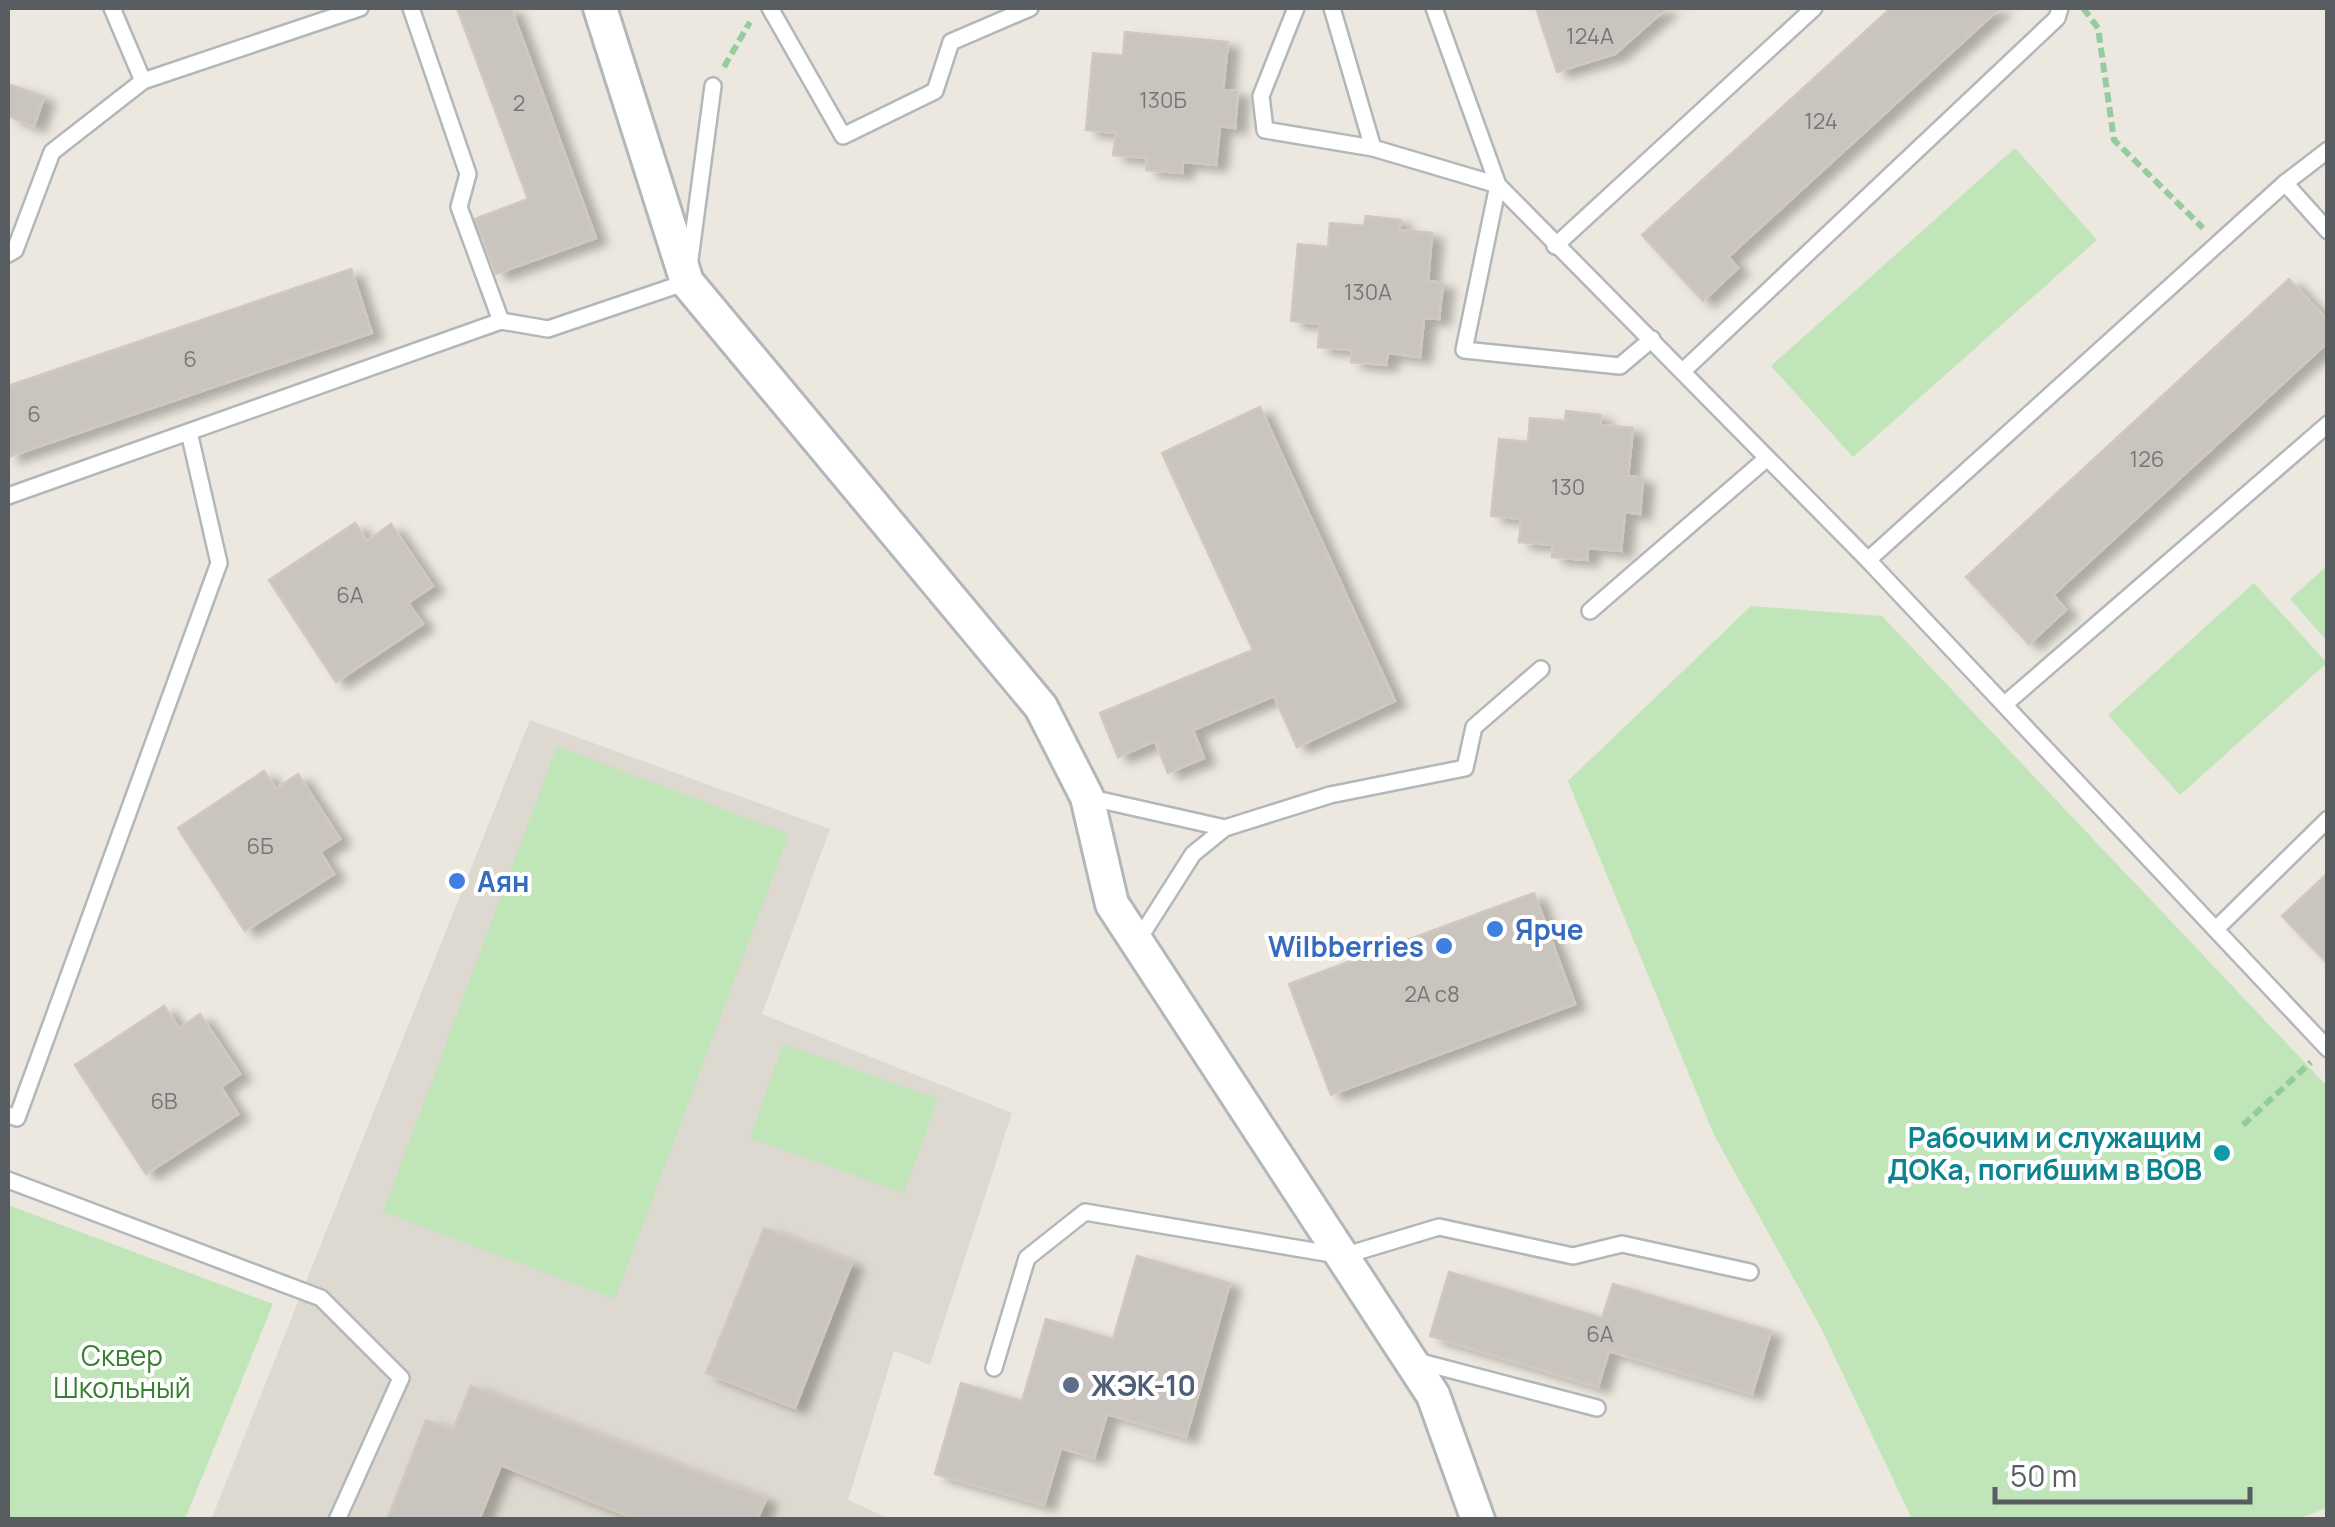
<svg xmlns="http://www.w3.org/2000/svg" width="2335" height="1527" viewBox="0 0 2335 1527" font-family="Manrope,sans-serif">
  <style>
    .education { fill: #ded9d0 }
    .green { fill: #bfe5b9 }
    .building { fill: #c9c5be; stroke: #d1c8bd; stroke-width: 2.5; filter: url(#shadow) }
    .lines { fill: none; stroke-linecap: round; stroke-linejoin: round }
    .lane-casing { stroke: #b2b7bb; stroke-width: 20 }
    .street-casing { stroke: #b2b7bb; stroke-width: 38 }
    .path { stroke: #95cc9d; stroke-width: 6; stroke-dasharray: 10 5; stroke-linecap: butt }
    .lane { stroke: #fff; stroke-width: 15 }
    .street { stroke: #fff; stroke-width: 32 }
    .shop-dot { fill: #3f7fe0; stroke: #fff; stroke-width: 4 }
    .culture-dot { fill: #0f9aa8; stroke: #fff; stroke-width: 4 }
    .service-dot { fill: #5c6f8a; stroke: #fff; stroke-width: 4 }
    .labels { text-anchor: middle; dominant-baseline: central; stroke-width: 8; stroke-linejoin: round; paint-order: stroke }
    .number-label { font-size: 22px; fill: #747778 }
    .shop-label { font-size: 28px; font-weight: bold; fill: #366cbe; stroke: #fff; text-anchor: start }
    .culture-label { font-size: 28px; font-weight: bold; fill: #0d838f; stroke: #fff; text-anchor: end }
    .park-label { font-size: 28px; fill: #36812f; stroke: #fff }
    .service-label { font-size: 28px; font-weight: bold; fill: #4e5e75; stroke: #fff; text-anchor: start }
  </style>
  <defs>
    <filter id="shadow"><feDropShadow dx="11" dy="6" stdDeviation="5" flood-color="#0004"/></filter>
  </defs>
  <rect width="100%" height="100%" fill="#ece8df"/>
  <polygon class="education" points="530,720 830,829 762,1014 1012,1113 930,1365 894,1351 848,1500 890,1519 211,1520"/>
  <g class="green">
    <polygon points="2015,148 2097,240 1853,457 1771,366"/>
    <polygon points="2327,566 2327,641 2290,599"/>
    <polygon points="2254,583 2327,663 2180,795 2108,715"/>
    <polygon points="1751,606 1882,616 2327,1086 2327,1508 2295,1520 1912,1519 1820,1326 1714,1135 1568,781"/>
    <polygon points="557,746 789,834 615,1299 383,1212"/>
    <polygon points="783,1044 938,1099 904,1193 750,1138"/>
    <polygon points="8,1205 273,1304 185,1519 8,1519"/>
  </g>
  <g class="building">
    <polygon points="457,8 511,8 596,238 496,274 475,219 528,199"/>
    <polygon points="1536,8 1667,8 1615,54 1557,72"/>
    <polygon points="1891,8 2000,8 1728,257 1738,268 1703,301 1642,235"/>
    <polygon points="1125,32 1228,42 1223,90 1238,91 1235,128 1220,126 1216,165 1183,162 1182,173 1146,170 1147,158 1113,155 1116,133 1086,130 1093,53 1123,56"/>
    <polygon points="8,84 44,97 34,126 8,116"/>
    <polygon points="1366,216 1401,220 1399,230 1432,233 1428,281 1443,283 1439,319 1424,318 1420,357 1388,353 1386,365 1351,362 1352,350 1318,347 1320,324 1291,321 1298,244 1328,247 1330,223 1364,226"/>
    <polygon points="351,269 372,333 8,457 8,386"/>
    <polygon points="2289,279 2328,321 2328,342 2053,595 2066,610 2029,644 1966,577"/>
    <polygon points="1260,407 1395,701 1297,747 1274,696 1193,730 1204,758 1168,773 1155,741 1118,757 1100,713 1253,650 1162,453"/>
    <polygon points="1566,411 1601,415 1600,425 1633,428 1628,476 1643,478 1640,514 1625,512 1621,551 1588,548 1587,560 1552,557 1553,545 1519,542 1521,519 1491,516 1499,439 1528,442 1530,418 1565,421"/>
    <polygon points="355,523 367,541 391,524 433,586 408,603 423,624 336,682 269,580"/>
    <polygon points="264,771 276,789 298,774 340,839 320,852 334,874 245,931 178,828"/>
    <polygon points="2328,873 2328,964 2282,916"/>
    <polygon points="1534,893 1575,1004 1331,1095 1289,984"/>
    <polygon points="164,1006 179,1028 200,1014 240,1074 221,1087 238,1114 146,1174 75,1065"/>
    <polygon points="764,1228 852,1263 795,1408 706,1373"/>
    <polygon points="1137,1256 1230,1283 1186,1437 1107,1414 1094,1458 1061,1448 1044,1505 935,1474 961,1383 1022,1401 1046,1319 1113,1339"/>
    <polygon points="1449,1272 1602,1318 1613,1284 1771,1331 1752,1394 1609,1351 1598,1387 1430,1336"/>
    <polygon points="471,1386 766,1499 757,1520 638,1520 501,1465 479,1520 387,1520 426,1420 453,1430"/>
  </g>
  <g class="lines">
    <defs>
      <g id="lane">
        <polyline points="112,8 143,81"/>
        <polyline points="411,8 468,174 459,207 501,321"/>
        <polyline points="770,8 843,136 935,91 951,42 1030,8"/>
        <polyline points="1296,8 1261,96 1265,130 1373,148"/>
        <polyline points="1332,8 1373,148 1498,185 1464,350 1620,366 1652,339"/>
        <polyline points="1434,8 1498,185 1868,560 2328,1049"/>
        <polyline points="2285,183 2328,150"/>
        <polyline points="1555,246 1814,8"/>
        <polyline points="8,254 15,250 52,152 143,81 360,8"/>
        <polyline points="1683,371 2057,18 2060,8"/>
        <polyline points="8,496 501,321 548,329 687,282 713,86"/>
        <polyline points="1868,560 2285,183 2328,231"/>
        <polyline points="1590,611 1766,459"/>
        <polyline points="2005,704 2328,424"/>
        <polyline points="1087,797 1225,828 1330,795 1465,768 1474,727 1541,669"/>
        <polyline points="2216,929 2328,819"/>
        <polyline points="1137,942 1193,854 1225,828"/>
        <polyline points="8,1115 17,1118 219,563 189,432"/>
        <polyline points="8,1180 321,1298 401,1378 337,1520"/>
        <polyline points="1417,1361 1597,1408"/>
        <polyline points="994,1368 1027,1258 1085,1212 1343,1256 1439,1227 1573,1256 1622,1244 1750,1272"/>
      </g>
      <polyline id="street" points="600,8 687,282 1041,707 1087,797 1112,904 1433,1395 1478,1520"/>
    </defs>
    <use href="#lane" class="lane-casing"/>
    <use href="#street" class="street-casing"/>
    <g class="path">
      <polyline points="2083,8 2098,28 2114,140 2203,228"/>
      <polyline points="724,67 750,22"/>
      <polyline points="2243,1125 2311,1062"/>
    </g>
    <use href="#lane" class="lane"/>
    <use href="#street" class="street"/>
  </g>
  <g class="shop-dot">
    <circle cx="457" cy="881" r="10"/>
    <circle cx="1495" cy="929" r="10"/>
    <circle cx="1444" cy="946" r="10"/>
  </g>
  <circle class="culture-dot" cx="2222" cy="1153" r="10"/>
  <circle class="service-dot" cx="1071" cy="1385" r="10"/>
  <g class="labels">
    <g class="number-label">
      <text x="1590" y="36">124А</text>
      <text x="1163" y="100">130Б</text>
      <text x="519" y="103">2</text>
      <text x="1821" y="121">124</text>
      <text x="1368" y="292">130А</text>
      <text x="190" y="359">6</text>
      <text x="34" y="414">6</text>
      <text x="2147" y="459">126</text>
      <text x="1568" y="487">130</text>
      <text x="350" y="595">6А</text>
      <text x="260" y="846">6Б</text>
      <text x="1432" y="994">2А с8</text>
      <text x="164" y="1101">6В</text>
      <text x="1600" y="1334">6А</text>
    </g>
    <g class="shop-label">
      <text x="477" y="881">Аян</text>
      <text x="1515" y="929">Ярче</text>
      <text x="1424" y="946" text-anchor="end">Wilbberries</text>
    </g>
    <g class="culture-label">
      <text x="2202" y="1137">Рабочим и служащим<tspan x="2202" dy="32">ДОКа, погибшим в ВОВ</tspan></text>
    </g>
    <g class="park-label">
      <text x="122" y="1355">Сквер<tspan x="122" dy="32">Школьный</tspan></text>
    </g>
    <g class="service-label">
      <text x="1091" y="1385">ЖЭК-10</text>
    </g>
  </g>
  <rect width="2335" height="1527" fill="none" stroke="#585d61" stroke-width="20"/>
  <path d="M1995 1487v15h255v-15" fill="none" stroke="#585d61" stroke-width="5"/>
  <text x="2010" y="1487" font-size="30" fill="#585d61" stroke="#ffffff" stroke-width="8" paint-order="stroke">50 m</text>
</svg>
